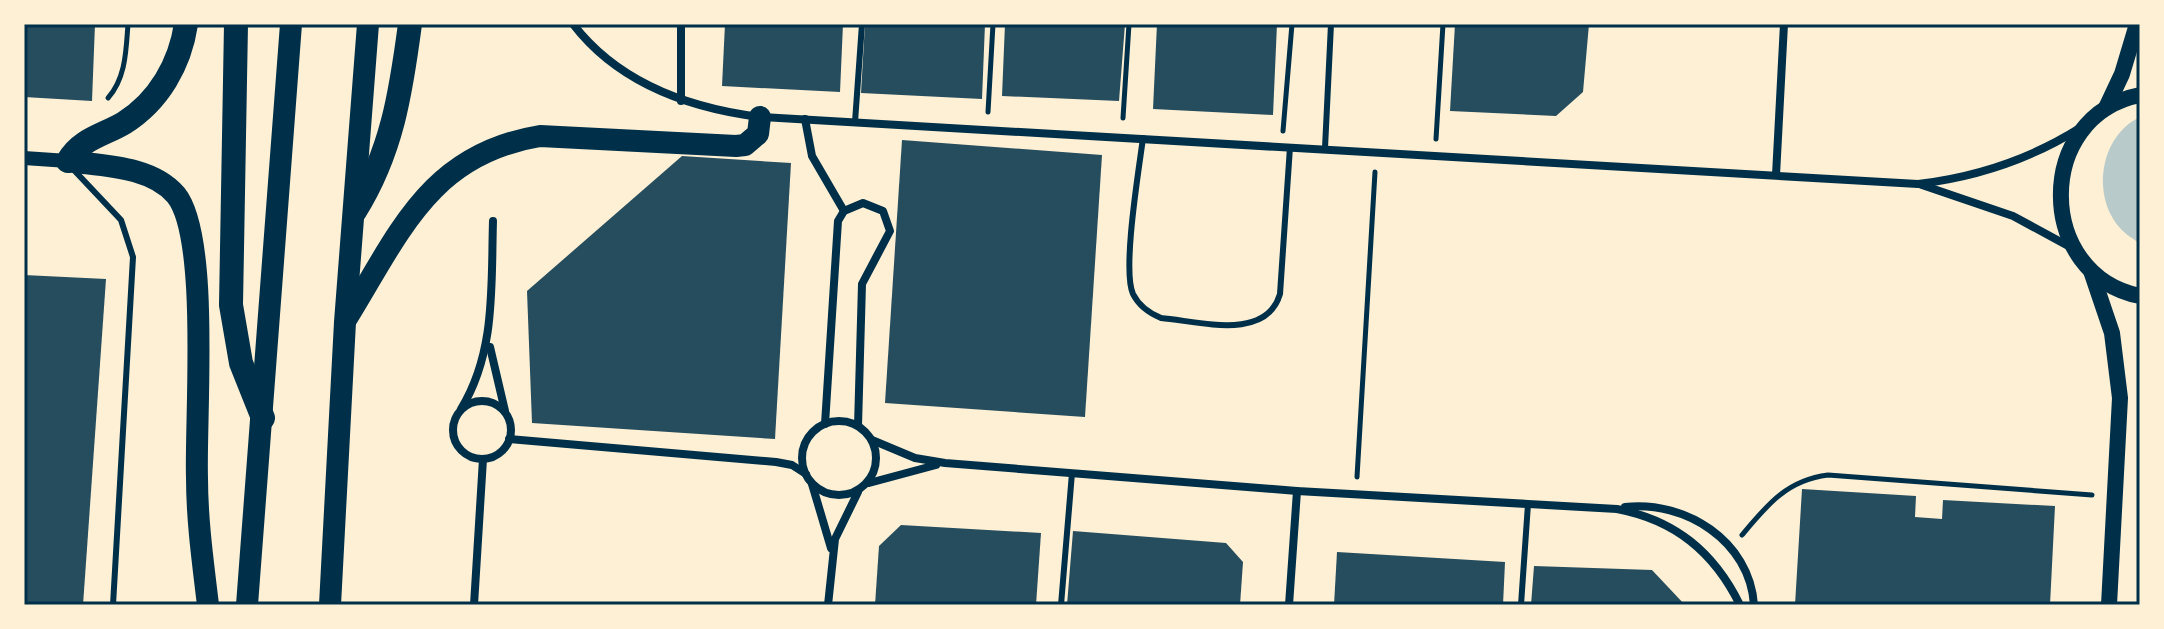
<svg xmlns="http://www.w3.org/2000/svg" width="2164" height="629" viewBox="0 0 2164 629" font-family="'Golos Text',sans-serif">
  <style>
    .green { fill: #b9caca }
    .building { fill: #264d5e }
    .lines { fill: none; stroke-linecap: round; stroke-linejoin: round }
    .path { stroke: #003049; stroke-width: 5 }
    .service { stroke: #003049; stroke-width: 6 }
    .minor { stroke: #003049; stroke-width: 8 }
    .tertiary { stroke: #003049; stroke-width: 14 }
    .secondary { stroke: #003049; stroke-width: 16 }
    .trunk { stroke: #003049; stroke-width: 22 }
    .motorway { stroke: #003049; stroke-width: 24 }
    .neatline { fill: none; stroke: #003049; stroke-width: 3 }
  </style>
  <rect width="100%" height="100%" fill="#fdf0d5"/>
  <path class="green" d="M2140,117V244C2134,239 2125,234 2120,228C2091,195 2100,136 2140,117Z"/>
  <g class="building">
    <polygon points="24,24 95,24 92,101 24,97"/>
    <polygon points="725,24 843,24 840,92 722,86"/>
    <polygon points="865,24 985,24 982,99 861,93"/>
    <polygon points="1005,24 1125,24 1119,101 1002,96"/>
    <polygon points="1157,24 1277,24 1273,115 1153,109"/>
    <polygon points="1455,24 1589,24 1583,92 1556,116 1450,111"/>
    <polygon points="902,140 1102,155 1085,417 885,403"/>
    <polygon points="682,156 791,163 775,439 532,423 527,291"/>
    <polygon points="24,275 106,279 83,605 24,605"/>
    <polygon points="1802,489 1916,496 1915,517 1942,519 1943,500 2055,506 2050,605 1795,605"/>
    <polygon points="901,525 1041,533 1036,605 875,605 879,546"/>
    <polygon points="1073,531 1226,543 1243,562 1240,605 1067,605"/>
    <polygon points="1337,552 1505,562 1503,605 1334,605"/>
    <polygon points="1534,566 1652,570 1685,605 1531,605"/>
  </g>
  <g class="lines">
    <g class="path">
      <path d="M108,98C126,78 126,50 128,24"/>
      <polyline points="988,112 993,24"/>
      <polyline points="1123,118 1129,24"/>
      <polyline points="1283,131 1292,24"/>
      <polyline points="1436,139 1443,24"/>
      <polyline points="1357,477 1375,172"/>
      <path d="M1742,535C1767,505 1787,480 1828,475L2092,495"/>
    </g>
    <g class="service">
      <polyline points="855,122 862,24"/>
      <path d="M1143,138C1139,169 1122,270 1133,294C1139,306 1149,313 1161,318C1198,321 1266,342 1280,294L1290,147"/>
      <polyline points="1325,148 1331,24"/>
      <polyline points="72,168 121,220 133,257 113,605"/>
      <polyline points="1061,605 1072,473"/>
      <polyline points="1521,605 1528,504"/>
    </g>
    <g class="minor">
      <path d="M573,24C619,84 689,108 760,117L1918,184C1977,177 2029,160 2080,128"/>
      <polyline points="681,24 681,101"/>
      <polyline points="805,119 812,156 844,211"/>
      <polyline points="1776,175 1784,24"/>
      <polyline points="1922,185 2013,216 2072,248"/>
      <polyline points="490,347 505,411"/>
      <circle cx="482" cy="430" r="29"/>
      <path d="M461,409C496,352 491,286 493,221"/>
      <circle cx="839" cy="458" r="37"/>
      <polyline points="825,424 838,221 844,211 863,203 883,211 890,231 862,284 858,426"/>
      <polyline points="509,439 776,462 792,465 806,474"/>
      <path d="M872,440L915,458L945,463L1297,491L1617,509C1675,520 1714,552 1740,605"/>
      <polyline points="869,483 936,465"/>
      <polyline points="812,484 831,548"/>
      <path d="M1625,507C1685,500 1750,541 1754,605"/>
      <polyline points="474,605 483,459"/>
      <polyline points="828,605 835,539 858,492"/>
      <polyline points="1289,605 1297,491"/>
    </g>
    <polyline class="tertiary" points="24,158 68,161"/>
    <g class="secondary">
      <path d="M2140,95C2034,116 2035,275 2140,296"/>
      <polyline points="2106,108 2122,74 2137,24"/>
      <polyline points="2091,271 2112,333 2120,398 2109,605"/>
    </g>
    <g class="trunk">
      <path d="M68,161C103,166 151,166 176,195C210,237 195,419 197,478C197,520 203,563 208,605"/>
      <path d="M347,318C400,232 430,154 540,136L736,146L745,145L758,134L760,117"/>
      <polyline points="247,605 291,24"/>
      <polyline points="330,605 345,322 368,24"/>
    </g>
    <g class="motorway">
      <polyline points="236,24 231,305 241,363 263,418"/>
      <path d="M68,161C80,139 104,135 124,123C159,101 180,64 186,24"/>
      <path d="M355,211C392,152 401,92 410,24"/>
    </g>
  </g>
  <rect width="2164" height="629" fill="none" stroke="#fdf0d5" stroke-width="52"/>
  <rect x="26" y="26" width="2112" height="577" class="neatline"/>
</svg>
